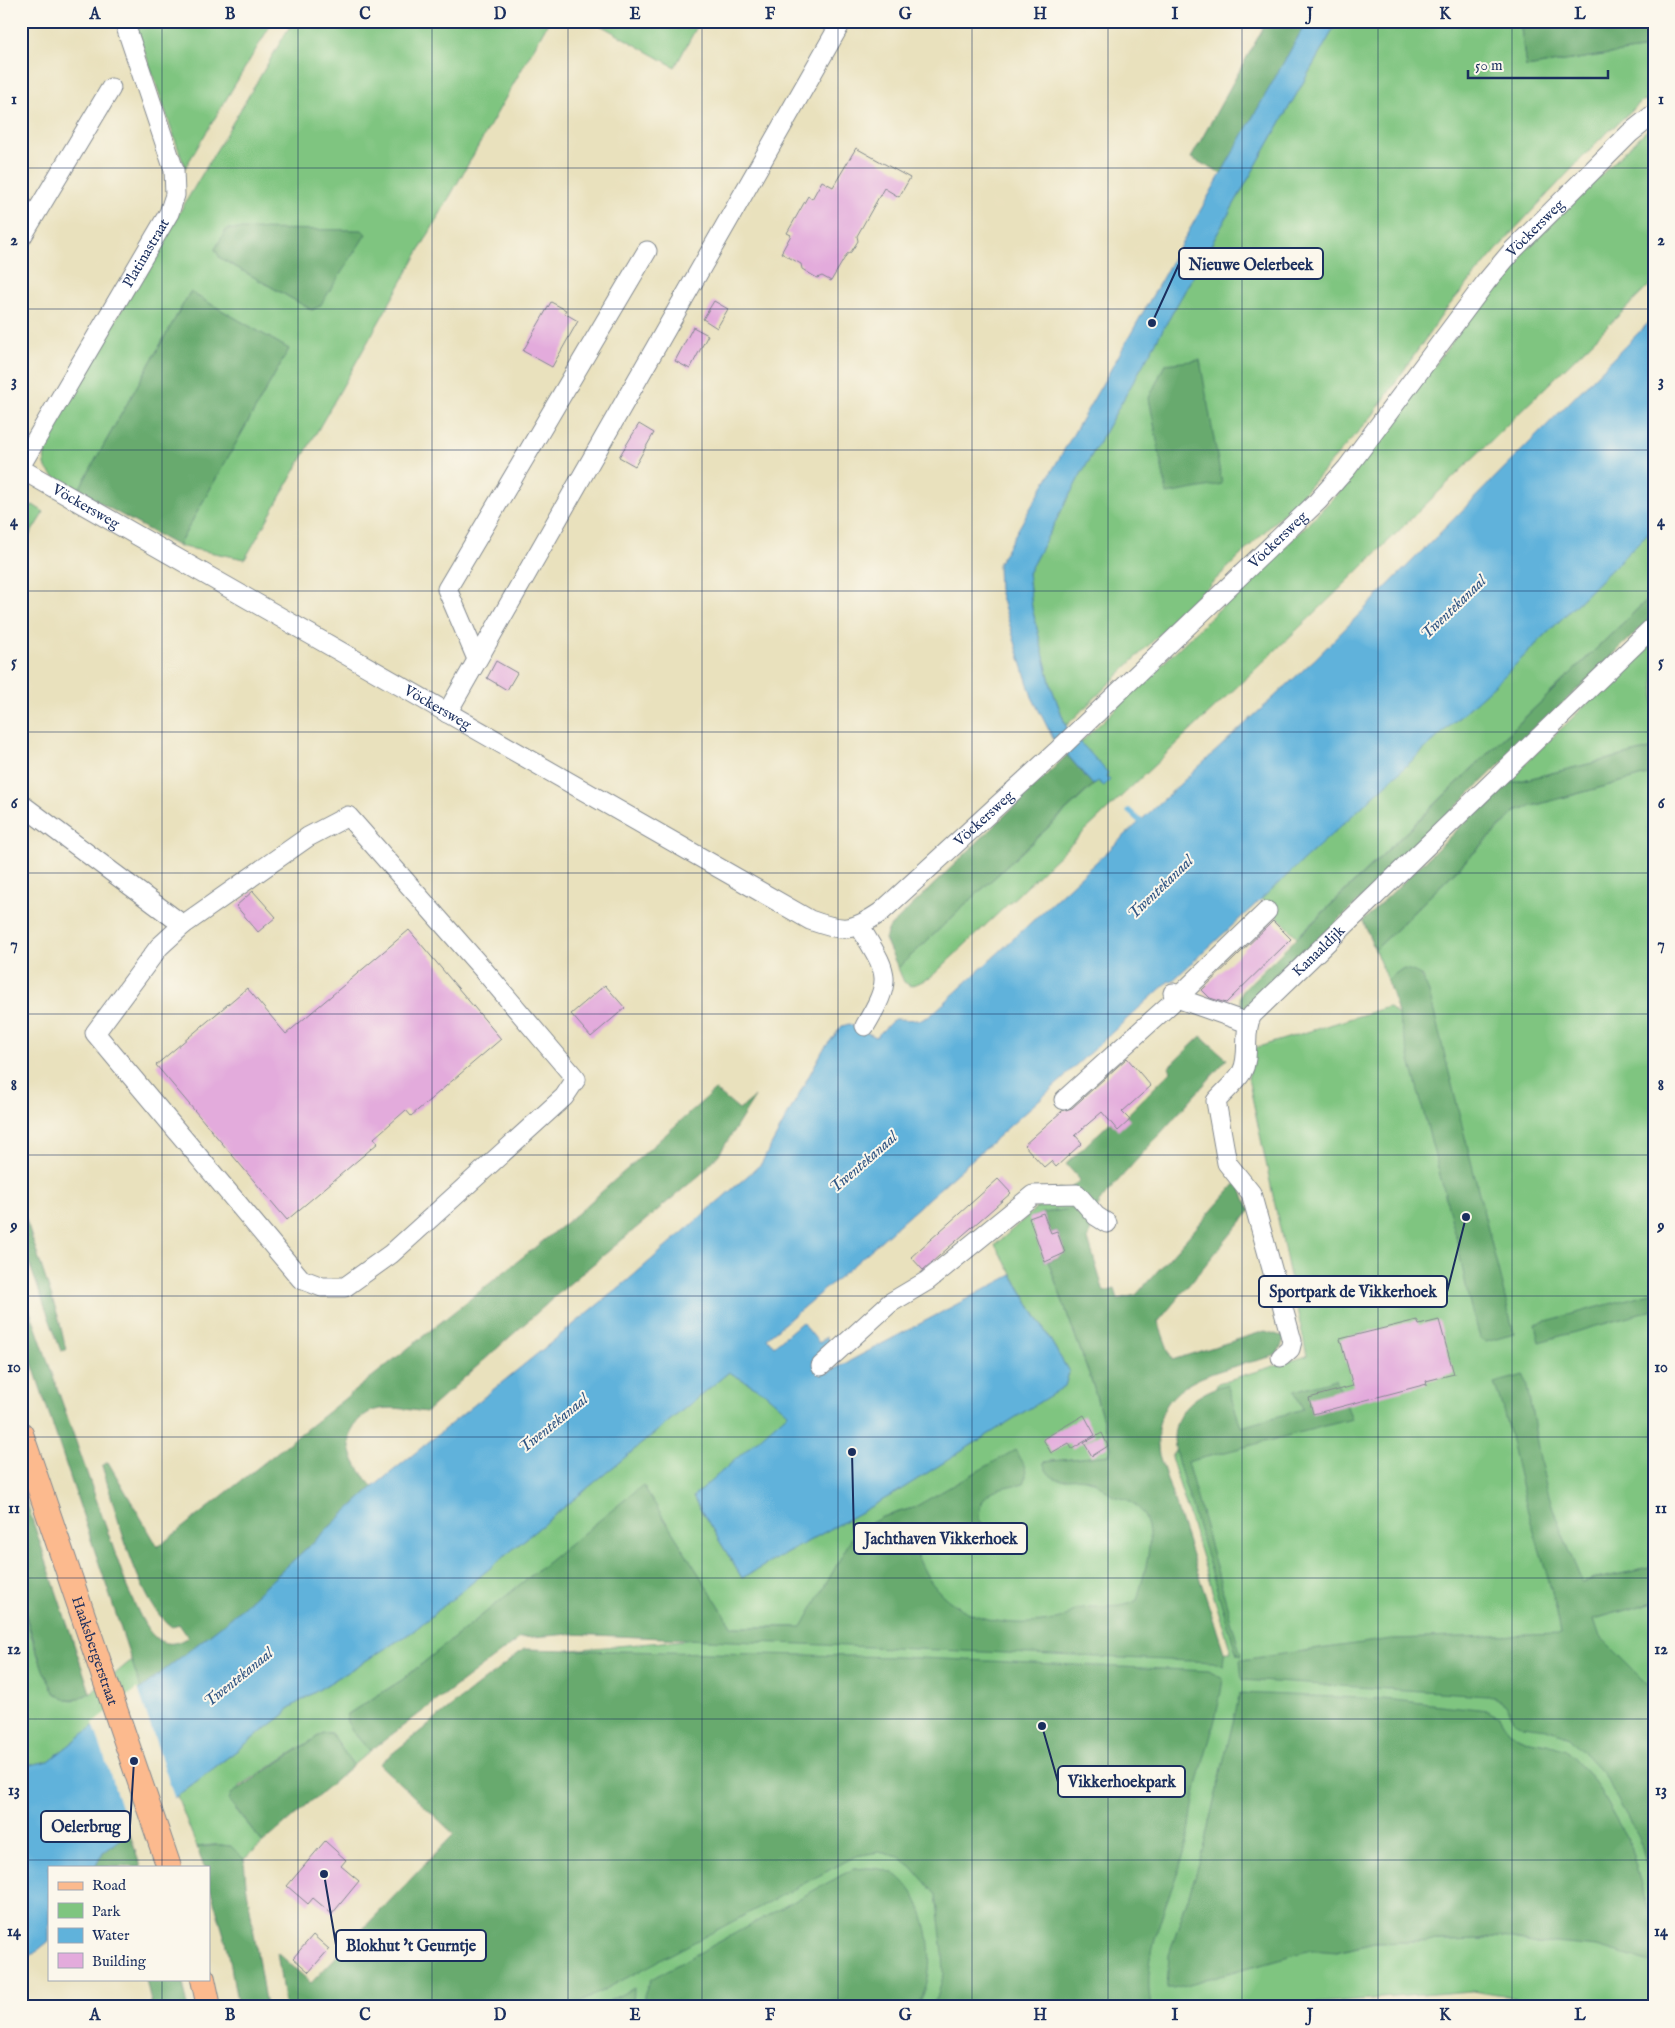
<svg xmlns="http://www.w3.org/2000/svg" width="1675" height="2028" viewBox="0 0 1675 2028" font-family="'IM FELL English',serif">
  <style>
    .green { fill: #7fc580; stroke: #4d7a6f; fill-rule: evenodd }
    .forest { fill: #67aa6e; stroke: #416c66 }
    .water { fill: #60b2db; stroke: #3e709c }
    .pier { fill: #e9e1bd }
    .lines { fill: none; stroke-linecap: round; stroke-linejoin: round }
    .stream { stroke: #60b2db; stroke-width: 5.5 }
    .building { fill: #e3abdc }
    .minor-casing { stroke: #82888e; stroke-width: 21 }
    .major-casing { stroke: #82888e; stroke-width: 26 }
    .minor { stroke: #fff; stroke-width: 19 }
    .major { stroke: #fcba8e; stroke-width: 24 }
    .grid { fill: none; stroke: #1b2f5e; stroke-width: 1; stroke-opacity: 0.55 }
    .labels { text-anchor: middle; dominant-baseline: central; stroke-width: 4; stroke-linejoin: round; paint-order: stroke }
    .street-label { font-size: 15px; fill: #1b2f5e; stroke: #fbf7ec }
    .water-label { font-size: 16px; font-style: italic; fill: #305684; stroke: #fbf7ec }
    .leader { fill: none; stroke: #1b2f5e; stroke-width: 2 }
    .callout-dot { fill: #1b2f5e; stroke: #fbf7ec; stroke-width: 2 }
    .callout { fill: #fbf7ec; stroke: #1b2f5e; stroke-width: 2 }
    .callout-label { font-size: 16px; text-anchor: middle; font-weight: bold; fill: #1b2f5e }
    .neatline { fill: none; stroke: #1b2f5e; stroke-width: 2 }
    .grid-label { font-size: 16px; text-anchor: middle; font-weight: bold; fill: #1b2f5e }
  </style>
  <rect width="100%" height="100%" fill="#fbf7ec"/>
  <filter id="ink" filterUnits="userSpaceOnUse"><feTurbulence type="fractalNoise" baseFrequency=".02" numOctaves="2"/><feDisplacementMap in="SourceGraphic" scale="10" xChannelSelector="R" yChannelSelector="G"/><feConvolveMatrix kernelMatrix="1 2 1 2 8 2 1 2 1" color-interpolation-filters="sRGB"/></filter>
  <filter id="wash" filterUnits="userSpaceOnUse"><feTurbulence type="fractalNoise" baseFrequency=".0096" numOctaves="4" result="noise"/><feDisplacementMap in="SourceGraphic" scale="20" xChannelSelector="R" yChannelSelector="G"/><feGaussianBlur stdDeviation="1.12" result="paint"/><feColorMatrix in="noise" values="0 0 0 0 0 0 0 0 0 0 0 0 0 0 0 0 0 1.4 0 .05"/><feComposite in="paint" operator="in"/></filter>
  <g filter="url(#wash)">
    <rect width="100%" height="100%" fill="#e9e1bd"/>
    <g class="green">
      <polygon points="134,21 273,21 185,168 136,26"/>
      <path d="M293,21H549L245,559L178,546L289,349L190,292L78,491C41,470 39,471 51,429ZM227,229L312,310L220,258L215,249Z"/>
      <polygon points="593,21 700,21 675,67"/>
      <polygon points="1338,21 1520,21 1526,67 1654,47 1654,99 1642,101 1598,141 1514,230 1446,309 1373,415 1298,499 1066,726 1051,686 1032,608 1028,573 1082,472"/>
      <polygon points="1654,123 1654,281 1320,608 930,978 911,986 904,982 898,968 1098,781 1104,785 1110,780 1106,775 1107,773 1080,743 1304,528 1341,490 1512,262"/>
      <polygon points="33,505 44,512 21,549 21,510"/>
      <polygon points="1654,527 1654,593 1297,937 1261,899 1503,677"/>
      <polygon points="1654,639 1654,748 1503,785"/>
      <path d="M1654,773V1567L1582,1582L1551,1581L1560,1627L1595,1622L1594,1619L1654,1602V1961L1635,1958L1654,1964V2007L1623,2005L1531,2007L1529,2000L1472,1991L1268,2007H302L313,1986L459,1833L525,1654L708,1638L795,1627H732L643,1486L402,1680L348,1714L352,1731L370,1751L353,1765L331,1733H323L240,1786L229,1801L263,1843L244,1859C225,1841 222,1844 197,1847L177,1796L285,1714L289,1708L412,1632L729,1372L764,1392L789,1413L693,1497L742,1578L897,1492L1065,1386L1069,1372L995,1245L1059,1188L1084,1207L1043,1213L1030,1218L1045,1262L1048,1261L1092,1382L1111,1447L1109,1455L1044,1462L1093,1482L1146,1484L1192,1654L1231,1652L1171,1457L1218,1383L1307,1356L1248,1078L1255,1048L1388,1007L1428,1040L1439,1037L1423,977L1402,969L1387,980L1375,950L1518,810ZM913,1508L803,1625L882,1517ZM1456,1925L1552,1943L1538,1944L1499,1936L1481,1940L1374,1943L1337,1952L1331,1950Z"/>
      <path d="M21,1600C28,1621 47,1714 80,1698C99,1690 116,1672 132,1660L141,1689L49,1761L21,1767V1728L27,1707L21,1685Z"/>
    </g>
    <g class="forest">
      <polygon points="1267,21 1307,21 1222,174 1191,158"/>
      <polygon points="1520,21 1654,21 1654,47 1526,67"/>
      <polygon points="227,229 362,230 366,234 320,306 312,310 220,258 215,249"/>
      <polygon points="190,292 289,349 178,546 78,491"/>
      <polygon points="1200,360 1222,484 1167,494 1149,398 1165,364"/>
      <polygon points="1654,593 1654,615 1243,1013 1240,997 1242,991"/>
      <polygon points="1654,748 1654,773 1517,810 1375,950 1363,921 1503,785"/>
      <polygon points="1067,755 1093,785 898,968 885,939 889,928"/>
      <path d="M1402,969C1419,970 1423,978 1429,992L1514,1334L1486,1342L1480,1338L1469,1301L1457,1241L1396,1006L1387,980Z"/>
      <path d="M1201,1036L1227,1059L1099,1202L1088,1239L1104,1292L1115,1289L1118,1299L1136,1295L1238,1181L1250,1211L1158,1322L1172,1360L1265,1331L1285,1337L1277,1355C1220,1372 1147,1377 1159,1455L1225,1655L1224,1666L1213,1662L571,1634L520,1638L370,1751L352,1731L346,1720L348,1714L402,1680L643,1485L732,1627H802L855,1532L882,1517L913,1508L1015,1450C1022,1460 1030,1471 1024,1483C998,1489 980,1488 979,1519L985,1527L987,1534L982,1539L927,1537L917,1543L914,1548C920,1562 926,1577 936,1588C965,1622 1013,1628 1055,1620C1065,1619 1072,1610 1082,1608C1100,1605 1123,1610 1137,1600C1145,1569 1164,1520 1128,1500C1123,1498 1117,1498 1113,1496C1105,1491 1097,1481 1087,1479C1066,1476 1051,1488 1043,1462L1109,1455L1111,1447L1092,1382L1048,1261L1059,1257L1058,1252L1064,1249L1057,1231L1051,1233L1043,1213L1083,1207L1069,1190L1080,1180L1066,1164L1117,1116L1121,1121L1171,1071L1169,1067Z"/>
      <path d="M715,1090L739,1110L755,1097L720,1153L701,1174L568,1285L426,1412C410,1410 388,1405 372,1411C369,1412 365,1415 362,1417C337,1438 355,1468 373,1487L232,1617L141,1689L21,1330V1285L128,1590C141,1615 153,1660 188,1637L179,1624L172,1627C138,1605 115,1506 102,1466L108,1462L158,1547L577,1214Z"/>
      <polygon points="21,1205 59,1319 66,1350 61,1351 21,1241"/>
      <polygon points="1654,1292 1654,1310 1539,1342 1535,1324"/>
      <path d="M1524,1375C1533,1409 1536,1444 1544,1477C1553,1514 1568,1548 1582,1582L1654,1567V1602L1594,1619L1600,1637L1654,1691V1891L1639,1838L1602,1772L1569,1737L1547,1729L1523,1726L1515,1721L1505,1704L1487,1695L1242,1680L1240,1660L1391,1639L1561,1634C1554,1592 1540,1553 1528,1512C1516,1469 1510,1425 1494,1383Z"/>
      <path d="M1336,1379L1352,1419L1187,1462L1241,1656L1237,1655L1179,1465C1177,1456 1174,1446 1174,1438C1175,1407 1200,1392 1227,1384L1241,1427L1303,1409L1294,1391Z"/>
      <polygon points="21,1486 90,1692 79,1699 64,1699 54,1692 43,1670 21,1600"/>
      <path d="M524,1649L899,1657L1209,1671L1223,1679C1218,1716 1206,1750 1197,1786C1191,1809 1191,1834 1183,1857C1167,1905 1141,1955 1151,2007H930L937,1998L944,1974L943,1953L936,1895L912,1867L899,1857L879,1852L856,1856L572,2007H285L277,1952L311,1983L454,1834L379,1764Z"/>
      <polygon points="1240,1693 1384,1699 1488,1710 1499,1716 1508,1731 1523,1740 1548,1744 1566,1750 1594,1780 1629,1842 1654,1930 1654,1964 1597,1947 1556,1943 1538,1944 1499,1936 1481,1940 1374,1943 1337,1952 1311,1950 1174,1988 1167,1988 1169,1955 1199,1864"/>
      <polygon points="323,1733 331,1733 353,1765 263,1843 229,1800 231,1794"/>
      <polygon points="129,1832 141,1867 95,1867 103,1852"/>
      <polygon points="220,1845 231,1846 244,1859 246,1884 266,2007 238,2007 228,1949 209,1884 209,1867 204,1867 197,1847"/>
      <path d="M866,1868C876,1868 884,1869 893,1873C929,1894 942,1974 916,2007H644V1995L651,1979L853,1869Z"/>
      <polygon points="146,1979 182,1979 188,2007 152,2007"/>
      <polygon points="634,1988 633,2007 597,2007"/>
    </g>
    <g class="water">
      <polygon points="1307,21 1338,21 1082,472 1028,573 1032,608 1051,686 1066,726 1108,773 1106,776 1110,780 1104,786 1098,781 1093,785 1053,738 1032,697 999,590 998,564 1115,362"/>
      <polygon points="1654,317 1654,527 1503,677 1171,982 1169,981 1065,1075 1066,1076 857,1262 767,1338 774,1346 802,1322 819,1343 826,1337 834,1345 814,1362 827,1373 1012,1275 1069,1372 1065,1386 897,1492 742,1578 693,1497 788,1413 764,1392 729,1372 412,1632 289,1708 285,1714 103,1852 95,1867 49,1867 49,1941 21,1964 21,1767 49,1761 232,1617 373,1487 627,1281 761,1164 823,1050 842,1026 849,1024 876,1037 894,1019 921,1020 930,1016 1315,659"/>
      <polygon points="21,1685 28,1719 21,1728"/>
    </g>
    <polygon class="pier" points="138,1688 175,1800 130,1834 93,1723"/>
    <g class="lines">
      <polyline class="stream" points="1129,811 1140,821"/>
    </g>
    <g id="blocks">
      <g class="building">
        <polygon points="856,148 910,178 899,197 884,188 857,236 858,241 851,252 847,254 831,281 822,276 817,278 802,269 801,264 781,253 791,235 787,233 808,196 812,199 822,181 833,187"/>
        <polygon points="714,301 728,309 717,328 703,319"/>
        <polygon points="551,302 566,310 564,313 578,321 552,367 523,351"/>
        <polygon points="693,327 708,335 690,369 675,361"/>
        <polygon points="639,424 654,433 635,466 619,457"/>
        <polygon points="496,661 517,673 507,690 487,678"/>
        <polygon points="253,891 276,917 258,932 236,906"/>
        <polygon points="1273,921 1291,939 1226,1003 1210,998 1202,990"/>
        <polygon points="409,930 501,1039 411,1116 406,1110 374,1138 378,1143 287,1220 156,1065 247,988 286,1034"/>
        <polygon points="605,985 625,1008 591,1037 571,1014"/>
        <polygon points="1127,1058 1151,1086 1122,1112 1130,1120 1118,1131 1102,1112 1075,1135 1082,1143 1056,1167 1051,1161 1044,1167 1024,1145 1062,1111 1072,1108"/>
        <polygon points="998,1179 1011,1193 923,1270 911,1257"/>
        <polygon points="1043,1213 1051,1233 1057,1231 1065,1253 1045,1262 1029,1218"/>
        <polygon points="1417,1320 1419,1325 1439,1320 1454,1374 1426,1381 1427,1384 1313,1414 1309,1398 1353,1386 1340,1339"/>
        <polygon points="1084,1415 1095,1435 1072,1449 1069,1443 1051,1453 1043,1439"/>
        <polygon points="1102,1433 1108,1446 1092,1456 1084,1443"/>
        <polygon points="325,1841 346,1860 341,1866 359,1881 332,1914 313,1898 308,1904 287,1886"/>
        <polygon points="313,1935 329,1949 309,1972 293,1958"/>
      </g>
    </g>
  </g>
  <g filter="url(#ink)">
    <use href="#blocks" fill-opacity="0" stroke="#82888e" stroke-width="1"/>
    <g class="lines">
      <defs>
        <g id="minor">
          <polyline points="21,238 111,88"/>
          <path id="s1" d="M21,465L169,213L175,195L174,170L124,21"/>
          <path id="s2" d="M21,469L810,920C843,932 852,932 881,912L1056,752L1318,501L1347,468L1486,282L1512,251L1630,133L1654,114"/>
          <polyline points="477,659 447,589 647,251"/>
          <polyline points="447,713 842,21"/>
          <polyline points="21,804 183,925"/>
          <polygon points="348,816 481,967 576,1079 564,1097 391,1254 345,1287 322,1287 301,1279 95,1033 159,947 183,925 308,837"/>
          <path d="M860,927C888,974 894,977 865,1026"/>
          <polyline points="1173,993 1177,998 1248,1023"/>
          <polyline points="1064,1100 1177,998 1267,911"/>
          <path id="s3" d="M1281,1357L1290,1349L1292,1341L1251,1193L1227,1163L1216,1101C1224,1092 1236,1082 1242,1072C1251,1055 1242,1032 1252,1015L1654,626"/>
          <polyline points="821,1366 890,1303 927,1281 1033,1195 1077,1194 1096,1216 1107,1223"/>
        </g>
        <g id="major">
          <path id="s4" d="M21,1434L169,1867"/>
          <polyline points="203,1979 209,2007"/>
        </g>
      </defs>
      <use href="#minor" class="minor-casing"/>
      <use href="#major" class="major-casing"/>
      <use href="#minor" class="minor"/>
      <use href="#major" class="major"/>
    </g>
  </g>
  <path class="grid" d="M162,21V1867M298,21V2007M432,21V2007M568,21V2007M702,21V2007M838,21V2007M972,21V2007M1108,21V2007M1242,21V2007M1378,21V2007M1512,21V2007M21,168H1654M21,309H1654M21,450H1654M21,591H1654M21,732H1654M21,873H1654M21,1014H1654M21,1155H1654M21,1296H1654M21,1437H1654M21,1578H1654M21,1719H1654M21,1860H1654M162,1979V2007"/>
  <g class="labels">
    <g class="street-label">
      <text stroke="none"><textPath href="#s2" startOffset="1934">Vöckersweg</textPath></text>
      <text stroke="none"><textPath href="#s1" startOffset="246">Platinastraat</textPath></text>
      <text stroke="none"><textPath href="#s2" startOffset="75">Vöckersweg</textPath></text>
      <text stroke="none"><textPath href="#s2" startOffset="1529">Vöckersweg</textPath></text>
      <text stroke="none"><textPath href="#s2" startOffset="480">Vöckersweg</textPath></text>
      <text stroke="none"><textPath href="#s2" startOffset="1124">Vöckersweg</textPath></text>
      <text stroke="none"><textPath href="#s3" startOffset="465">Kanaaldijk</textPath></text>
      <text stroke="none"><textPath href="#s4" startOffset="229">Haaksbergerstraat</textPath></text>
    </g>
    <g class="water-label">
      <text transform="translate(1454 608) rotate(-44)">Twentekanaal</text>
      <text transform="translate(1161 888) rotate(-44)">Twentekanaal</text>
      <text transform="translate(864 1163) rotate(-41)">Twentekanaal</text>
      <text transform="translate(554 1424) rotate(-39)">Twentekanaal</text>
      <text transform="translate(239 1678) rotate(-39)">Twentekanaal</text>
    </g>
  </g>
  <path class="leader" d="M1152 323L1179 264M1466 1217L1447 1292M852 1452L854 1538M1042 1726L1058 1782M134 1761L130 1826M324 1874L336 1945"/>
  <g class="callout-dot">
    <circle cx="1152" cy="323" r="5"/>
    <circle cx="1466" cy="1217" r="5"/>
    <circle cx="852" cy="1452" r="5"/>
    <circle cx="1042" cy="1726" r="5"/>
    <circle cx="134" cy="1761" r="5"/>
    <circle cx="324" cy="1874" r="5"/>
  </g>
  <g class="callout">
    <rect x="1179" y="248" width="144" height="31" rx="5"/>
    <rect x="1259" y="1276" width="188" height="31" rx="5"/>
    <rect x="854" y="1523" width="173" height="31" rx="5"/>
    <rect x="1058" y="1766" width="127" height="31" rx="5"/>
    <rect x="41" y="1811" width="89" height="31" rx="5"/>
    <rect x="336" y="1930" width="150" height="31" rx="5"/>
  </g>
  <g class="callout-label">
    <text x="1251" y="270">Nieuwe Oelerbeek</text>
    <text x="1353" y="1297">Sportpark de Vikkerhoek</text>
    <text x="941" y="1544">Jachthaven Vikkerhoek</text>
    <text x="1122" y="1787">Vikkerhoekpark</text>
    <text x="86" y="1832">Oelerbrug</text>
    <text x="411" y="1951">Blokhut 't Geurntje</text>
  </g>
  <rect width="1675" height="2028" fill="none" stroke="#fbf7ec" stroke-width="55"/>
  <rect x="48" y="1866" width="162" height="115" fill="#fbf7ec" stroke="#a1a7b3"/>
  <rect x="58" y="1882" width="25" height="8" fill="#fcba8e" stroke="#a1a7b3"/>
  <text x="92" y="1890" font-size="15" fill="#1b2f5e">Road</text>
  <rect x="58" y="1903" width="25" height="15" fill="#7fc580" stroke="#a1a7b3"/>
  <text x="92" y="1916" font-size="15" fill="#1b2f5e">Park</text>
  <rect x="58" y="1928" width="25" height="15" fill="#60b2db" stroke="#a1a7b3"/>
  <text x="92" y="1940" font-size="15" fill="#1b2f5e">Water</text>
  <rect x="58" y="1953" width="25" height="15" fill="#e3abdc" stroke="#a1a7b3"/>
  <text x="92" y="1966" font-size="15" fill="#1b2f5e">Building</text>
  <path d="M1468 70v8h140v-8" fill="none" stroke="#1b2f5e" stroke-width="2.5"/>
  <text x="1475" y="70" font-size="15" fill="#1b2f5e" stroke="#fbf7ec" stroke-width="4" paint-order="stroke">50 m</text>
  <rect x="28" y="28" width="1620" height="1972" class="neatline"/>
  <g class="grid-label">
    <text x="95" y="19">A</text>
    <text x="230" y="19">B</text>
    <text x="365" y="19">C</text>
    <text x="500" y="19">D</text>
    <text x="635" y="19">E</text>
    <text x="770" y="19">F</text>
    <text x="905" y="19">G</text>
    <text x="1040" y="19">H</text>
    <text x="1175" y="19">I</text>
    <text x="1310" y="19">J</text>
    <text x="1445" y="19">K</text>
    <text x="1580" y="19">L</text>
    <text x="14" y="104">1</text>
    <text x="1661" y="104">1</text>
    <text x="14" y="245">2</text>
    <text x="1661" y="245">2</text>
    <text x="14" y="386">3</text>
    <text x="1661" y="386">3</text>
    <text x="14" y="526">4</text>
    <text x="1661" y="526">4</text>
    <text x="14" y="667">5</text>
    <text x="1661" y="667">5</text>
    <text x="14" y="808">6</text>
    <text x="1661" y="808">6</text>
    <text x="14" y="949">7</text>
    <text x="1661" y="949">7</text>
    <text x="14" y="1090">8</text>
    <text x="1661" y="1090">8</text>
    <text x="14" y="1231">9</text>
    <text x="1661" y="1231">9</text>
    <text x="14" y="1372">10</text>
    <text x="1661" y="1372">10</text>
    <text x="14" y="1513">11</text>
    <text x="1661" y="1513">11</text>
    <text x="14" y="1654">12</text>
    <text x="1661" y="1654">12</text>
    <text x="14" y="1795">13</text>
    <text x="1661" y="1795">13</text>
    <text x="14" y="1936">14</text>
    <text x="1661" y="1936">14</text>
    <text x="95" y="2020">A</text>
    <text x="230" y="2020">B</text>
    <text x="365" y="2020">C</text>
    <text x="500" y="2020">D</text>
    <text x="635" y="2020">E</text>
    <text x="770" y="2020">F</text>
    <text x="905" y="2020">G</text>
    <text x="1040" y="2020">H</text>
    <text x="1175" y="2020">I</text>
    <text x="1310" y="2020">J</text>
    <text x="1445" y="2020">K</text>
    <text x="1580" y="2020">L</text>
  </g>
</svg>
